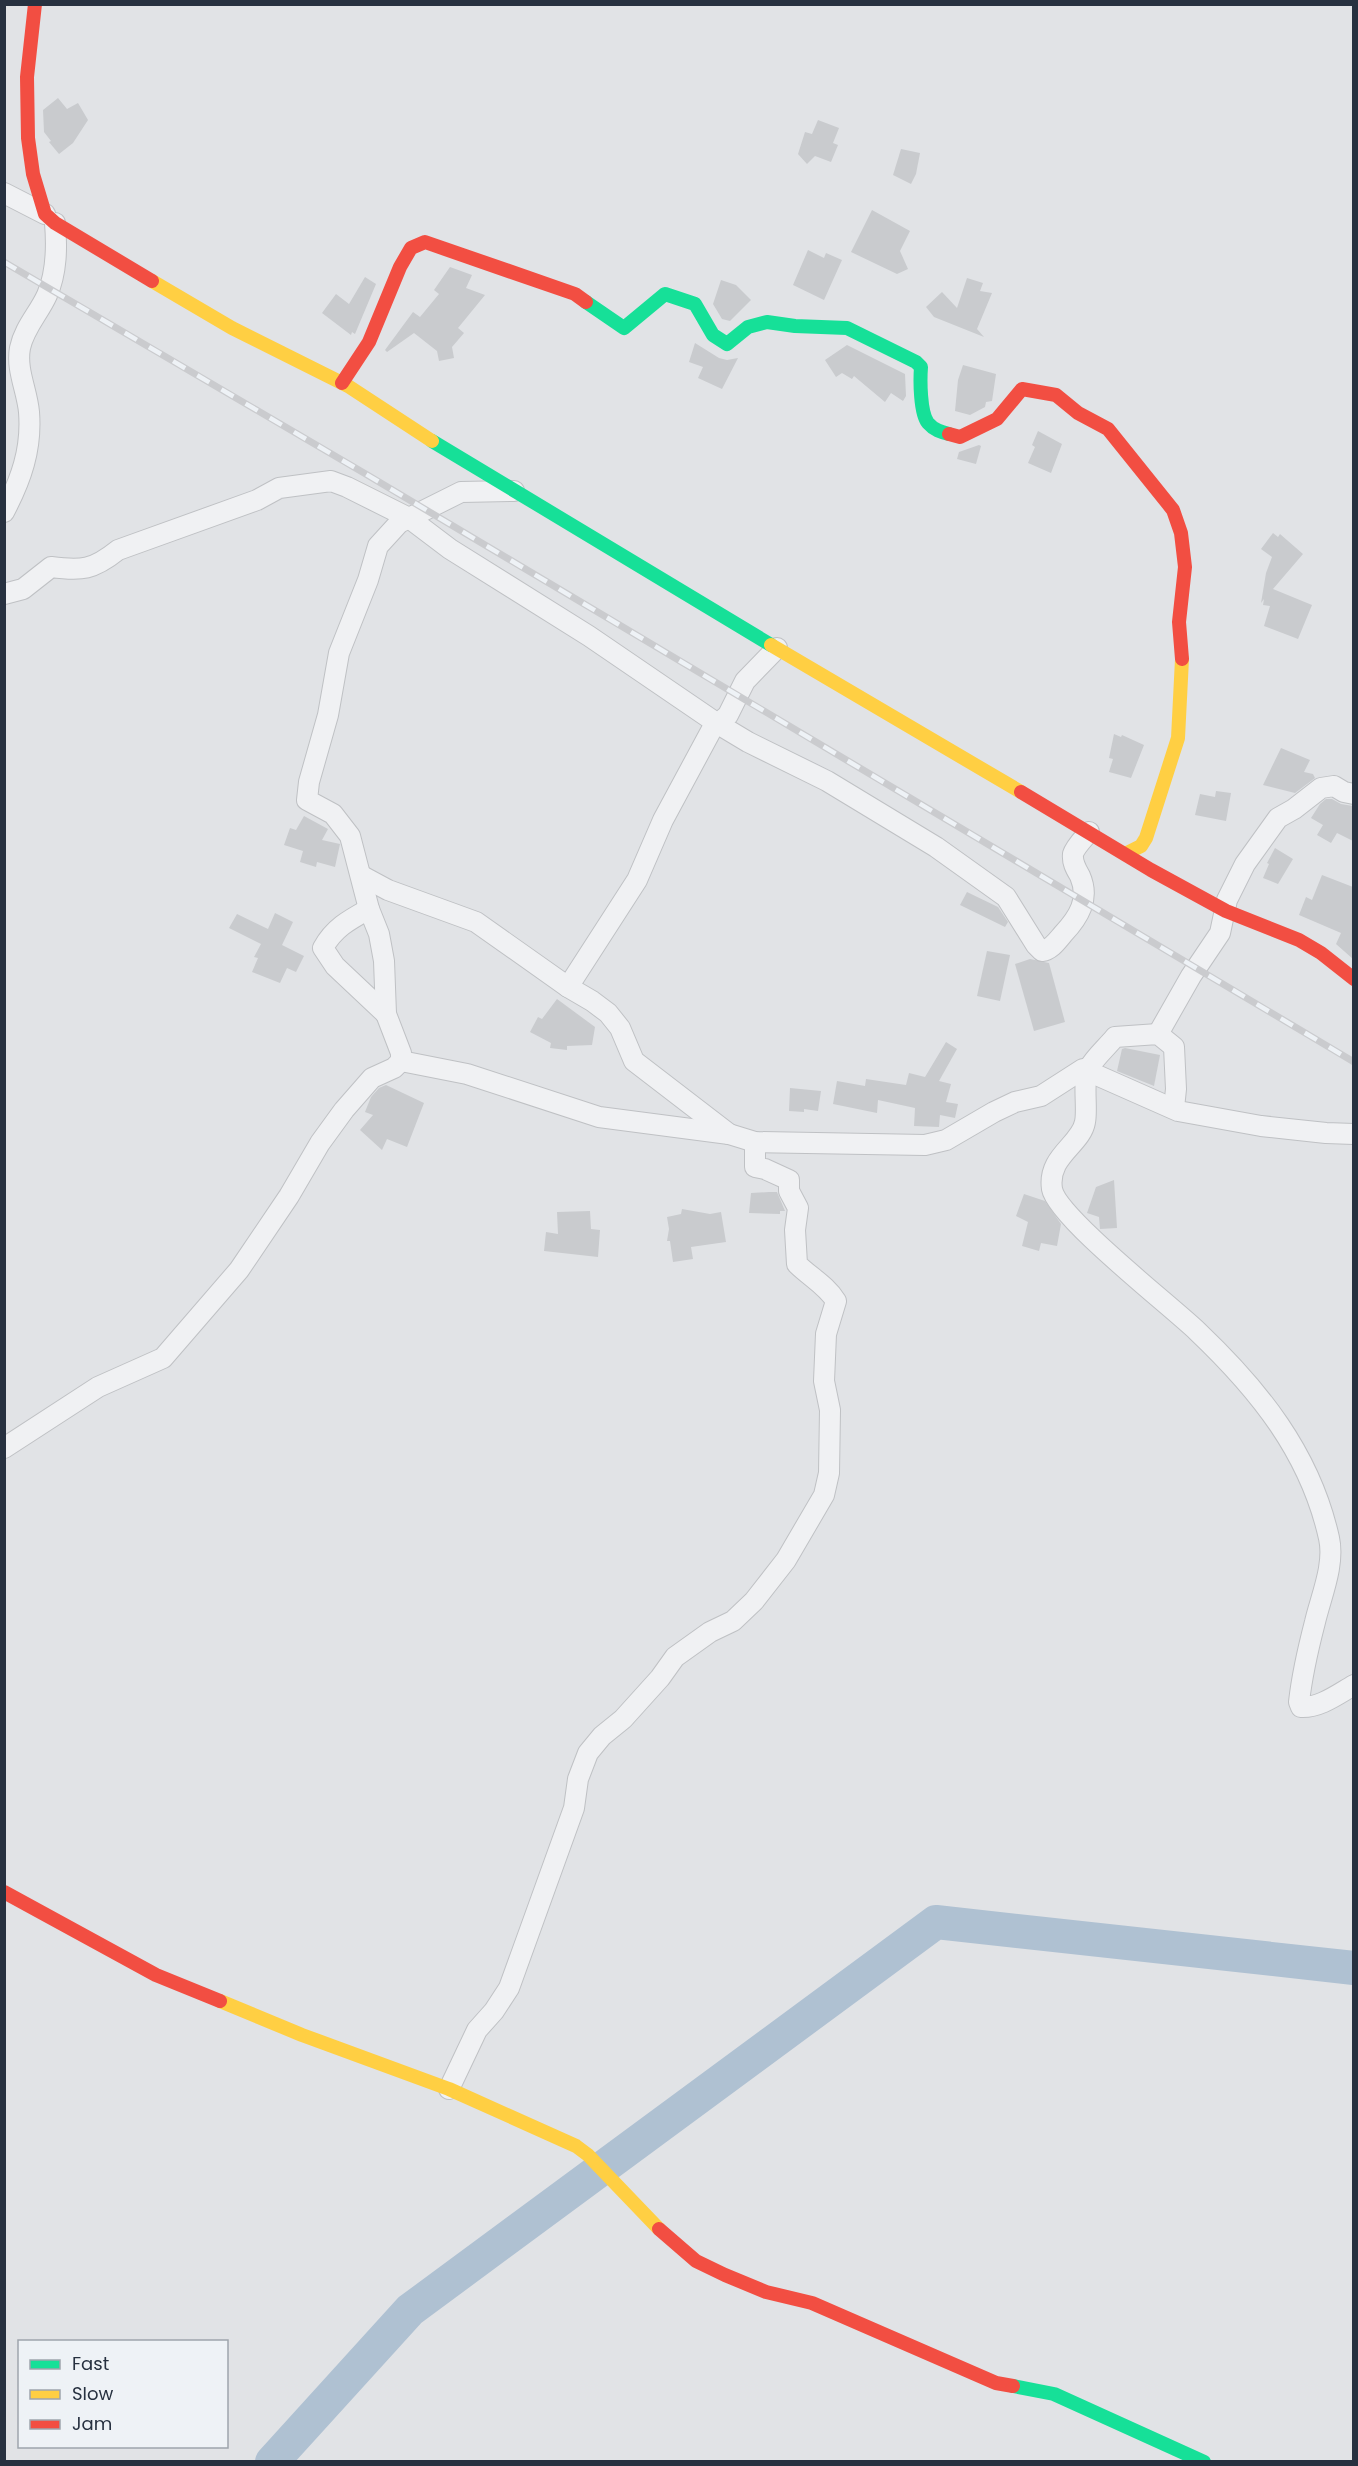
<svg xmlns="http://www.w3.org/2000/svg" width="1358" height="2466" viewBox="0 0 1358 2466" font-family="Poppins,sans-serif">
  <style>
    .lines { fill: none; stroke-linecap: round; stroke-linejoin: round }
    .river { stroke: #afc1d2; stroke-width: 34 }
    .building { fill: #c9cbce }
    .street-casing { stroke: #bfc1c4; stroke-width: 22 }
    .street { stroke: #f0f1f3; stroke-width: 20 }
    .fast { stroke: #16e098; stroke-width: 14 }
    .slow { stroke: #ffcf43; stroke-width: 14 }
    .jam { stroke: #f24e42; stroke-width: 14 }
    .rail-casing { stroke: #cacbce; stroke-width: 7 }
    .rail { stroke: #eef2f6; stroke-width: 4.5; stroke-dasharray: 14; stroke-linecap: butt }
  </style>
  <rect width="100%" height="100%" fill="#e1e3e6"/>
  <g class="lines">
    <polyline class="river" points="272,2462 410,2310 936,1922 1354,1968"/>
  </g>
  <g class="building">
    <polygon points="58,98 67,109 78,103 88,120 73,143 59,154 49,142 51,141 44,132 43,110"/>
    <polygon points="818,120 839,128 833,143 838,145 831,162 815,156 807,164 798,154 805,132 812,134"/>
    <polygon points="901,149 920,153 916,174 911,184 893,175"/>
    <polygon points="872,210 910,231 900,251 908,269 897,274 851,252"/>
    <polygon points="808,250 824,258 826,253 842,260 824,300 793,285"/>
    <polygon points="450,267 472,275 466,288 485,295 458,328 464,333 452,347 454,358 439,361 437,351 414,333 387,352 385,350 413,312 420,317 439,294 434,290"/>
    <polygon points="365,277 376,284 355,334 352,332 351,335 322,313 336,294 349,304"/>
    <polygon points="967,278 983,283 980,291 992,293 977,329 984,337 934,317 926,307 942,292 957,308"/>
    <polygon points="721,280 736,285 751,300 730,321 722,319 713,304"/>
    <polygon points="695,343 719,358 727,360 738,358 722,389 698,378 703,367 689,362"/>
    <polygon points="847,345 905,374 906,396 903,401 891,393 885,402 854,376 852,379 842,373 836,377 825,360"/>
    <polygon points="963,365 996,374 992,401 986,402 985,407 970,415 955,411 958,380"/>
    <polygon points="1038,431 1062,444 1051,473 1028,463 1035,447 1032,445"/>
    <polygon points="979,445 981,446 976,464 957,459 959,452"/>
    <polygon points="1273,533 1278,537 1280,534 1303,554 1273,589 1312,605 1298,639 1264,626 1270,606 1263,605 1264,599 1261,603 1266,573 1272,557 1261,549"/>
    <polygon points="1114,734 1121,737 1122,735 1144,745 1131,778 1109,772 1113,759 1109,758"/>
    <polygon points="1281,748 1310,760 1304,772 1313,774 1315,778 1295,793 1263,785"/>
    <polygon points="1216,791 1231,793 1226,821 1195,815 1200,794 1215,797"/>
    <polygon points="1326,799 1332,799 1341,804 1353,806 1353,841 1337,833 1331,843 1317,835 1323,825 1311,818 1320,804"/>
    <polygon points="304,816 328,829 322,840 340,844 335,867 317,862 316,867 300,862 303,851 284,845 290,828 296,830"/>
    <polygon points="1275,848 1293,859 1278,884 1263,878 1269,864 1267,863"/>
    <polygon points="1322,875 1353,887 1353,959 1336,944 1341,933 1299,915 1306,897 1312,900"/>
    <polygon points="967,892 998,907 1008,922 1005,927 960,905"/>
    <polygon points="275,913 293,922 282,945 304,956 296,972 287,968 280,983 252,972 258,958 254,957 261,944 229,928 237,914 268,929"/>
    <polygon points="987,951 1010,955 1000,1001 977,996"/>
    <polygon points="1030,959 1049,963 1065,1022 1034,1031 1015,964"/>
    <polygon points="557,999 595,1027 592,1045 567,1046 567,1050 550,1048 551,1043 530,1032 538,1017 542,1019"/>
    <polygon points="946,1042 957,1049 939,1081 951,1084 946,1102 958,1104 955,1118 940,1115 939,1127 914,1126 915,1108 878,1100 877,1113 833,1104 837,1081 865,1086 866,1079 906,1085 909,1073 925,1077"/>
    <polygon points="1125,1048 1160,1055 1154,1086 1117,1071 1122,1049"/>
    <polygon points="386,1085 424,1103 407,1147 387,1139 382,1150 360,1130 373,1115 365,1112 371,1097 379,1088"/>
    <polygon points="790,1088 821,1091 818,1111 804,1109 804,1112 789,1111"/>
    <polygon points="1114,1180 1117,1228 1100,1229 1099,1217 1087,1213 1096,1187"/>
    <polygon points="769,1192 777,1192 785,1211 780,1211 780,1214 749,1213 751,1193"/>
    <polygon points="1024,1194 1045,1201 1061,1224 1057,1246 1041,1243 1039,1251 1022,1246 1028,1222 1016,1216"/>
    <polygon points="682,1209 710,1214 721,1212 726,1242 691,1247 693,1259 673,1262 670,1241 667,1241 669,1229 667,1217 681,1214"/>
    <polygon points="590,1211 591,1229 600,1230 598,1257 544,1251 546,1232 558,1234 557,1212"/>
  </g>
  <g class="lines">
    <defs>
      <g id="street">
        <polyline points="4,193 45,214"/>
        <path d="M4,512C21,480 32,449 29,412C27,390 16,370 20,348C24,328 39,313 47,295C57,272 57,247 55,223"/>
        <path d="M4,594L23,589L51,567C82,571 93,570 118,550L257,500L279,488L331,481L347,487L409,518L450,549L589,636L718,724L748,742L827,781L936,847L1006,897L1036,945L1042,951C1051,950 1057,941 1063,934C1079,917 1090,899 1080,876C1076,869 1072,863 1073,854C1075,847 1084,838 1089,832"/>
        <polyline points="362,876 388,890 476,922 568,987 592,1001 608,1013 620,1028 634,1061 729,1134"/>
        <path d="M369,909C349,920 334,928 323,948L335,966L386,1014"/>
        <polyline points="568,987 637,880 663,820 712,729 728,715 745,681 777,648"/>
        <polyline points="1158,1034 1191,976 1220,933 1227,900 1245,864 1278,818 1294,809 1321,788 1334,786 1344,792 1354,794"/>
        <polyline points="401,1061 467,1074 599,1117 729,1134 755,1142 925,1145 946,1140 994,1112 1015,1102 1041,1096 1083,1069 1178,1111 1261,1126 1326,1133 1354,1134"/>
        <path d="M1174,1108L1176,1089L1174,1047L1158,1034L1115,1037C1107,1047 1095,1057 1089,1068C1082,1080 1088,1108 1085,1122C1081,1145 1047,1156 1052,1189C1057,1217 1171,1306 1197,1331C1259,1390 1310,1453 1329,1538C1335,1565 1321,1596 1315,1622C1308,1649 1302,1675 1299,1702L1301,1707C1320,1708 1338,1694 1354,1685"/>
        <polyline points="4,1448 98,1387 163,1358 239,1270 289,1196 320,1143 344,1110 372,1078 394,1068 401,1061 401,1053 386,1014 384,961 379,934 369,909 350,836 333,814 307,800 309,782 328,715 339,653 368,580 378,546 399,523 461,492 514,491"/>
        <path d="M449,2089L477,2030L494,2011L509,1988L574,1808L578,1779L588,1753L602,1736L623,1719L660,1678L675,1657L710,1632L733,1621L754,1601L786,1560L824,1495L829,1473L830,1410L824,1381L826,1334L836,1301C826,1285 810,1277 797,1264L795,1230L798,1208L789,1191V1180L765,1169L755,1167V1142"/>
      </g>
    </defs>
    <use href="#street" class="street-casing"/>
    <use href="#street" class="street"/>
    <g class="fast">
      <path d="M586,302L624,328L665,294L695,304L713,335L727,344L748,327L767,322L795,326L847,328L916,362L921,367C920,380 920,413 928,423C934,430 941,432 949,434"/>
      <polyline points="432,441 771,645"/>
      <polyline points="1013,2386 1054,2394 1204,2462"/>
    </g>
    <g class="slow">
      <polyline points="152,281 232,328 348,386 432,441"/>
      <polyline points="771,645 1021,792"/>
      <polyline points="1125,854 1141,846 1146,838 1178,738 1182,659"/>
      <polyline points="220,2001 302,2035 449,2089 576,2146 588,2155 659,2229"/>
    </g>
    <g class="jam">
      <polyline points="35,4 27,77 28,138 33,174 45,214 55,223 152,281"/>
      <polyline points="342,383 369,342 400,267 411,248 425,242 575,294 586,302"/>
      <polyline points="949,434 960,437 997,419 1022,389 1056,395 1078,413 1108,429 1173,510 1181,533 1185,567 1179,622 1182,659"/>
      <polyline points="1021,792 1151,870 1226,911 1299,940 1321,953 1354,979"/>
      <polyline points="4,1892 156,1975 220,2001"/>
      <polyline points="659,2229 696,2261 725,2275 766,2292 812,2303 996,2383 1013,2386"/>
    </g>
    <defs>
      <polyline id="rail" points="4,262 364,473 1354,1062"/>
    </defs>
    <use href="#rail" class="rail-casing"/>
    <use href="#rail" class="rail"/>
  </g>
  <rect width="1358" height="2466" fill="none" stroke="#273140" stroke-width="12"/>
  <rect x="18" y="2340" width="210" height="108" fill="#eef2f6" stroke="#9ea5ad" stroke-width="1.5"/>
  <rect x="30" y="2360" width="30" height="9" fill="#16e098" stroke="#9ea5ad" stroke-width="1.5"/>
  <text x="72" y="2370" font-size="18" fill="#273140">Fast</text>
  <rect x="30" y="2390" width="30" height="9" fill="#ffcf43" stroke="#9ea5ad" stroke-width="1.5"/>
  <text x="72" y="2400" font-size="18" fill="#273140">Slow</text>
  <rect x="30" y="2420" width="30" height="9" fill="#f24e42" stroke="#9ea5ad" stroke-width="1.5"/>
  <text x="72" y="2430" font-size="18" fill="#273140">Jam</text>
</svg>
